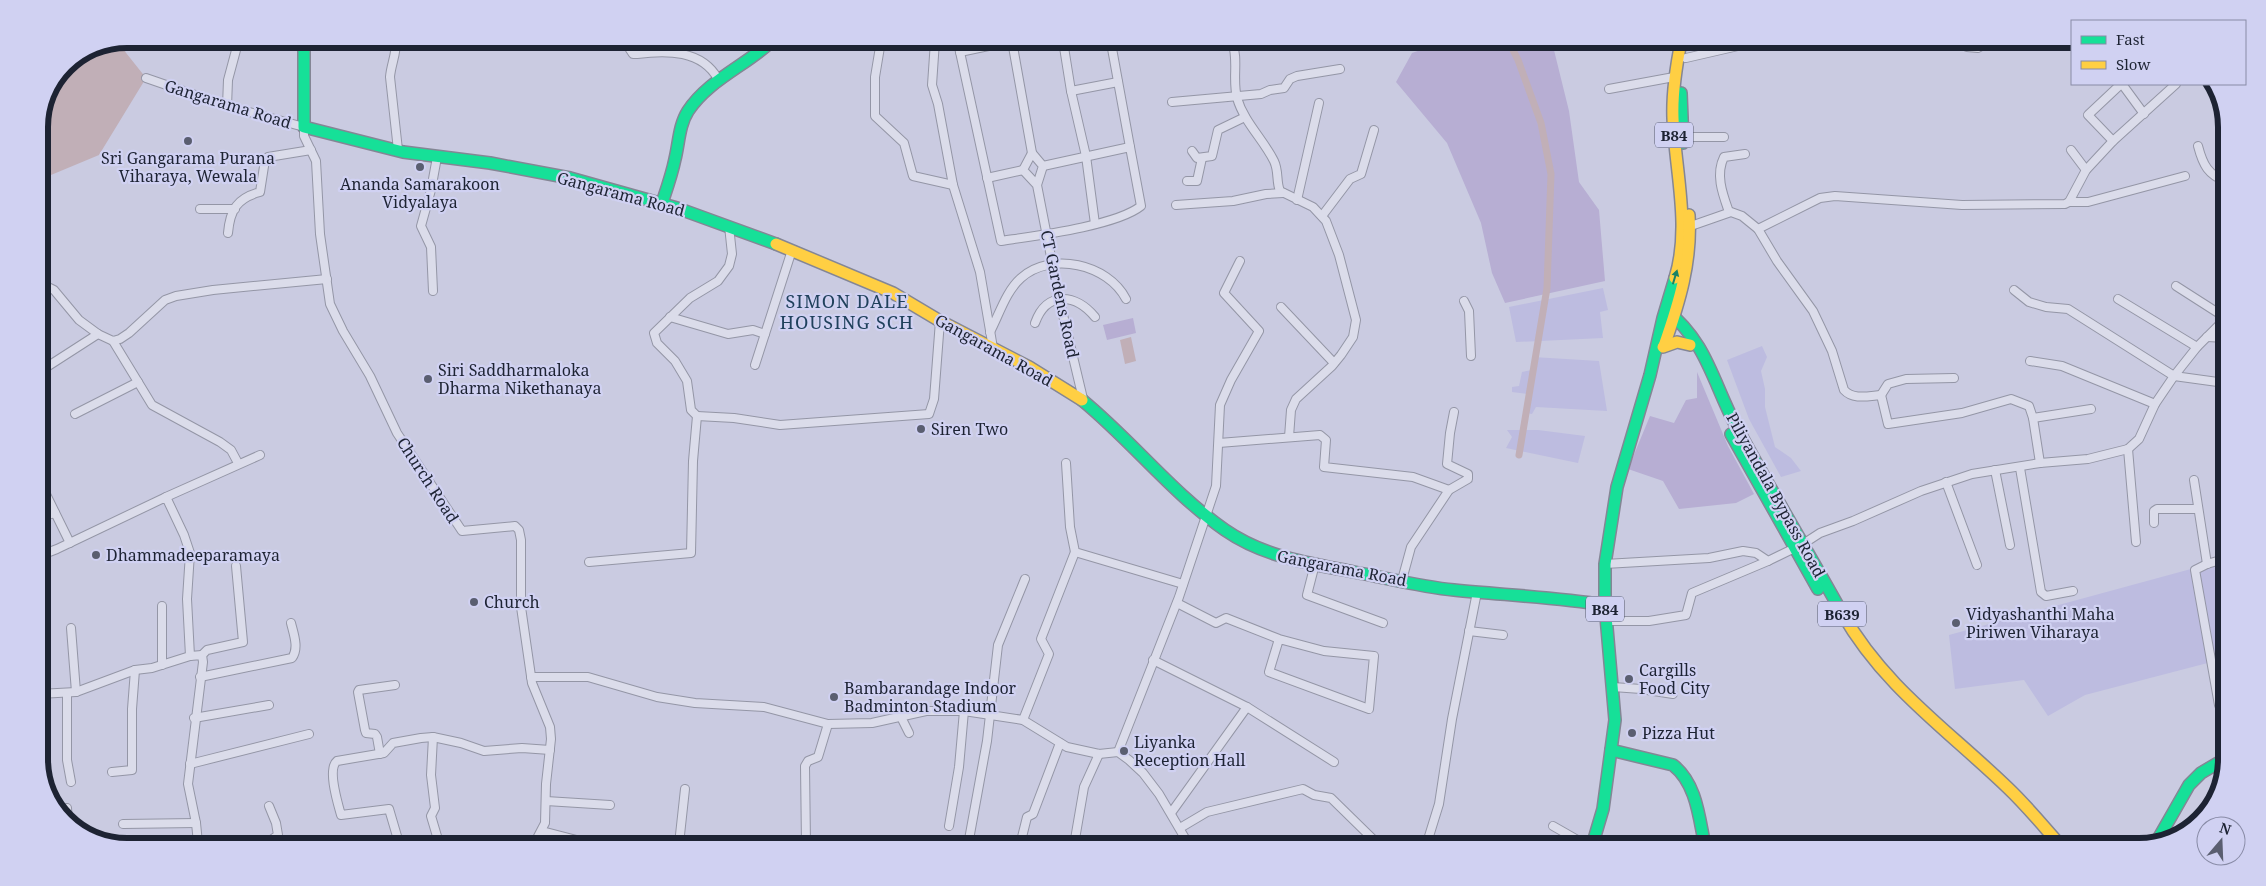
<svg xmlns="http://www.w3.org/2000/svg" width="2266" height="886" viewBox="0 0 2266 886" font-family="'Noto Serif',serif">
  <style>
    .farmland { fill: #bdbce0 }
    .green { fill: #b7aed3 }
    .water { fill: #c1afb7 }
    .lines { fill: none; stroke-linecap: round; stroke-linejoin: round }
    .canal { stroke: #c1afb7; stroke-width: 7 }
    .street-casing { stroke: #9496a6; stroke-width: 10 }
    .fast-casing { stroke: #848695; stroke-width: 14 }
    .slow-casing { stroke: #848695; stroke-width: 14 }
    .street { stroke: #dbdcea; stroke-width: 8 }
    .fast { stroke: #16e098; stroke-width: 11 }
    .slow { stroke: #ffcf43; stroke-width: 11 }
    .oneway { fill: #1a8266 }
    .poi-dot { fill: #5a5e70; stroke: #d0d1f2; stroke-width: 2 }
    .labels { text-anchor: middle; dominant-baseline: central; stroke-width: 4.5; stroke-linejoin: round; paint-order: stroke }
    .shield { fill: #d0d1f2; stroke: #53576c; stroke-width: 1 }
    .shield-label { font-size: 15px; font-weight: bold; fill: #1d2333 }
    .street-label { font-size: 16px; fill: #1d2333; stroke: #d0d1f2 }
    .poi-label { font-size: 16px; fill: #1d2333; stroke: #d0d1f2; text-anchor: start }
    .neighbourhood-label { font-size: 18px; letter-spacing: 1px; fill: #20415c; stroke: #d0d1f2 }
    .rim { fill: none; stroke: #1d2333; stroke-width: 6 }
  </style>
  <rect width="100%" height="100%" fill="#cacbe1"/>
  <g class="farmland">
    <polygon points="1603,288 1608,310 1600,312 1603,338 1516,342 1509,307"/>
    <polygon points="1762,346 1767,357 1761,371 1765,389 1765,407 1775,447 1791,458 1801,471 1781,477 1749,419 1727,360"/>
    <polygon points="1533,357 1599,361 1607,411 1536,407 1532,414 1526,413 1527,394 1512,392 1512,387 1519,386 1522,372 1532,370"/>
    <polygon points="1507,430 1538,430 1585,436 1578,463 1506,448 1512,437"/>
    <polygon points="2224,560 2223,659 2085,695 2048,716 2024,680 1955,689 1949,635"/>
  </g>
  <g class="green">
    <polygon points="1443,42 1552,42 1569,111 1579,182 1599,210 1605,281 1505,303 1492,273 1481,223 1447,143 1396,82 1412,53"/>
    <polygon points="1133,318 1136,333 1107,340 1103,325"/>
    <polygon points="1697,372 1728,446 1754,494 1736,503 1679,509 1663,481 1628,469 1650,416 1674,423 1686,400 1697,398"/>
  </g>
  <g class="water">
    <polygon points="119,40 119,44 146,78 99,155 39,180 39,121 65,64 93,45"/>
    <polygon points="1131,337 1136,361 1125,364 1120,340"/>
  </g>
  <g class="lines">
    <polyline class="canal" points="1509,42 1518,60 1541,123 1551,174 1547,288 1519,455"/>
    <defs>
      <g id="street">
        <path d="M396,39C397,53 391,64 390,77L398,150"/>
        <polyline points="752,40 769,45"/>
        <polyline points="881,41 875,77 875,116 904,143 913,176 953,185"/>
        <polyline points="913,41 935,43"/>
        <polyline points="935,41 932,85 938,104 953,185 980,272 993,348"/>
        <polyline points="958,41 960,52"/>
        <path d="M1012,41L960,52L1001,241C1034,236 1116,226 1141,206L1130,147L1043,166"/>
        <polyline points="1012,41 1032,153"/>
        <polyline points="1063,41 1071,91 1086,156 1095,224"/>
        <path d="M1232,41C1239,60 1232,79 1237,98C1244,122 1263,139 1274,161C1279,171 1276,182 1280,191L1313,207L1326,221L1339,255L1356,320L1353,337L1341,355L1332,366L1296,399L1291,410L1289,437"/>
        <polyline points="1111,43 1130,147"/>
        <polyline points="1161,45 1232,43"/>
        <polyline points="1967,47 1978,48 1987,43"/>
        <path d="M629,48L633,54H637C667,50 702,50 718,79"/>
        <polyline points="1686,58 1751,43"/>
        <polyline points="146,78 227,106 304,127 304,136 316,161 320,234 330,304 343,331 370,376 397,433 462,531 515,526 519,530 521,540 521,607 532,683 550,727 551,739 546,784 545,823 534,844"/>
        <polyline points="2122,84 2144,114"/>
        <polyline points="1609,89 1674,77"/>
        <polyline points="1071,91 1118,82"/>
        <polyline points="1172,102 1261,94 1270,90 1284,88 1290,79 1297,76 1340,69"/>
        <polyline points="227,106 228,80 239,39"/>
        <polyline points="1683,137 1724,137"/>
        <polyline points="2113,141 2088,115 2121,84"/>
        <path d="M2198,146C2203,165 2208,175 2227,182"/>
        <polyline points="2071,150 2086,170"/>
        <polyline points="1192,151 1197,158 1212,156 1218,130 1245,117"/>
        <polyline points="987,178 1023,170"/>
        <polyline points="1187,181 1197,181 1202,158"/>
        <polyline points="1037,185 1023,170 1032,153 1043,166 1037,185 1059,298 1084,403"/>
        <polyline points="1297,200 1319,103"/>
        <polyline points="2069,202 2088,202 2185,176"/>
        <polyline points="1176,205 1233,201 1266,194 1283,193"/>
        <polyline points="200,209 235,209"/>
        <path d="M1729,212C1723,195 1715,175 1724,157L1745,154"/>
        <polyline points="1322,216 1350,179 1361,174 1374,130"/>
        <polyline points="1688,227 1731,212 1742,216 1758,229 1820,198 1835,196 1962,205 2065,204 2069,202 2086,170 2113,141 2176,84"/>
        <path d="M1758,229L1777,261L1813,311L1832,351L1844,390C1853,400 1868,396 1881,395L1888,424L1962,413L2011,399L2029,406L2033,418L2040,463"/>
        <path d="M228,233C230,210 237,198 260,192L265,160L268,157L311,150"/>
        <polyline points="2176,286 2226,318"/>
        <polyline points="39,287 46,286 54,290 79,320 98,334 113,341 120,339 129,333 165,300 176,296 213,290 327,279"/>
        <polyline points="2014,290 2029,302 2046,307 2068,309 2174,376 2225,383"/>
        <polyline points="433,291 431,247 421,226 431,190 437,157"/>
        <polyline points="2118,299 2197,347"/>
        <polyline points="1464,301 1469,311 1471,356"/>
        <polyline points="1281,307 1334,363"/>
        <polyline points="670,317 728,334 753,330 765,334"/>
        <path d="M1035,323C1047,290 1076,294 1095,317"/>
        <path d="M990,332C999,315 1006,291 1021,278C1051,251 1108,264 1126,299"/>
        <polyline points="2207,337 2226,338"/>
        <polyline points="113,341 152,405 220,442 231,450 238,463"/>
        <polyline points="2030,361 2062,366 2155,404"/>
        <polyline points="755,365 792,250"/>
        <polyline points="39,372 98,334"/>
        <polyline points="1881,395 1888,384 1906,379 1954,378"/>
        <polyline points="75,414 138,382"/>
        <polyline points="697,416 734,418 780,425 929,414 934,399 940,321"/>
        <polyline points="2033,418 2091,409"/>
        <polyline points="1219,443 1320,435 1326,440 1324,467 1413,477 1449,490"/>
        <polyline points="2128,449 2136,542"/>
        <polyline points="1066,463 1070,527 1075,552 1183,584"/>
        <polyline points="2222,467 2224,537"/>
        <polyline points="2020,468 2041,592 2046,596 2073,591"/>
        <polyline points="1995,470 2010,545"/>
        <polyline points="39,480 70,543"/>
        <polyline points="2194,480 2207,564"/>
        <polyline points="1946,482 1977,565"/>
        <polyline points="166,497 260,455"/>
        <polyline points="39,517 55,513"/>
        <polyline points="2154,523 2154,511 2157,509 2198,509"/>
        <polyline points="39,556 57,549 166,497 184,535 190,553 187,599 190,656"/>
        <polyline points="589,562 691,553 693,461 697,416 691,410 687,381 675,361 657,343 654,333 690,298 718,281 729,266 732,254 729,226"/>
        <polyline points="1315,564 1307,595 1383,623"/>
        <polyline points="1605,564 1709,558 1743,551 1756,553 1768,561 1803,544 1820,533 1853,521 1921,491 1972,474 2040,463 2088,459 2128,449 2139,439 2155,404 2174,376 2197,347 2226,318"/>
        <polyline points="1402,580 1411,547 1449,490 1468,479 1468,474 1447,464 1450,433 1454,412"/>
        <polyline points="1177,603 1216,623 1226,618 1279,639 1324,651 1374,656 1369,709 1269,672 1279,639"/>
        <polyline points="162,606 162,665"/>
        <polyline points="1606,621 1649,621 1686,615 1692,593 1768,561"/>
        <polyline points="71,628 76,692"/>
        <polyline points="1469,631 1503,635"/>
        <polyline points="202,655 207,650 243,642 236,566"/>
        <polyline points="1153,660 1247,707 1334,762"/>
        <path d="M200,677L292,658C299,648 294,635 291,623"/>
        <polyline points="531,677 588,677 657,697 695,703 764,707 828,724 872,723 926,711 964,711 1023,720 1067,747 1099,754 1118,752 1129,760 1143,773 1159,794 1189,845"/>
        <polyline points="1613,687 1641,689 1673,694"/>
        <polyline points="39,694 76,692 135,670 152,668 190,656 202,655 203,662 188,784 196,823 198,843"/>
        <polyline points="67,694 67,760 71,782"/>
        <polyline points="2223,714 2219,705 2195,570 2207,564 2224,559"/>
        <polyline points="900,715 909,733"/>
        <polyline points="194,718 269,705"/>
        <polyline points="1023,720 1049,654 1041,639 1075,552"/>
        <polyline points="433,737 431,775 435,808 431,816 439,843"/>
        <polyline points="1118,752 1179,597 1216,486 1220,405 1231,380 1259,331 1224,293 1240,261"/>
        <polyline points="380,754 377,737 375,734 366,733 365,730 358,692 359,690 395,685"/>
        <polyline points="190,764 309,734"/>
        <polyline points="112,772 132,770 132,709 135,670"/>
        <polyline points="546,801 610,805"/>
        <polyline points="67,808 68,821"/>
        <polyline points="1171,813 1247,707"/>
        <polyline points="123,824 196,823"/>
        <polyline points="949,826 959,767 964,711"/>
        <polyline points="1553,826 1588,846"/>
        <polyline points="1180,828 1207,812 1303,789 1314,795 1331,798 1379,845"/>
        <polyline points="542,831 592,844"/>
        <polyline points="267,843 278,835 276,823 269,806"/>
        <path d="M399,843L389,809L341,815C338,804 327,769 337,761L384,753L393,743L421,738L433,737L461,743L484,751L522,748L550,750"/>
        <polyline points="679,844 685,789"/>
        <polyline points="806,844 805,766 808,761 818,757 828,724"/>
        <polyline points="968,845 987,741 998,645 1025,579"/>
        <polyline points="1020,845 1027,817 1033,814 1060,743"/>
        <polyline points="1074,845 1084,787 1099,754"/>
        <polyline points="1426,846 1439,804 1452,719 1477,592"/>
      </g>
      <g id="fast">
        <polyline points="304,39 304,127 403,152 490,163 570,178 677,208 776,244"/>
        <polyline points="1681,93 1683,143"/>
        <path d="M662,203C667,188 672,174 675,159C679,143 679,125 688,111C708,80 747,65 773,40"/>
        <path d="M1666,310C1707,342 1713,383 1736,426C1770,489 1807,550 1842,613"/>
        <path d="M1082,400C1132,441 1172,493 1225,530C1264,557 1308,563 1354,572C1387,578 1421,587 1454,590C1504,595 1555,597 1605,605"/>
        <polyline points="1731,434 1818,589"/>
        <path d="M1611,750L1673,765C1697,784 1699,818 1705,846"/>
        <polyline points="2157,841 2189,785 2201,773 2223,760"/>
        <polyline points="1592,846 1603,809 1615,720 1605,605 1605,564 1617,487 1650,375 1663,318 1675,278"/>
      </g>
      <g id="slow">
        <polyline points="776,244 893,293 940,321 1029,367 1082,400"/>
        <path d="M1675,278C1691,227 1675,170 1673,118C1672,92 1676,67 1681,42"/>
        <path d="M1664,346C1679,303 1692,262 1689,215"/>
        <polyline points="1663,347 1677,342 1690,345"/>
        <path d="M1842,613C1884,687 1948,730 2008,788C2027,806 2044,827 2062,847"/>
      </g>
    </defs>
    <use href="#street" class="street-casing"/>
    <use href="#fast" class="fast-casing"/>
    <use href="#slow" class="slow-casing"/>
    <use href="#street" class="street"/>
    <use href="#fast" class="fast"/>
    <use href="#slow" class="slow"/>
  </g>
  <defs><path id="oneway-solid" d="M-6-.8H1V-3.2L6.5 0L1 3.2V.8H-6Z" transform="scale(1.25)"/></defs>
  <use class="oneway" href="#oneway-solid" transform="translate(1675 277) rotate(-73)"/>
  <g class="poi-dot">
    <circle cx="188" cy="141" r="5"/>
    <circle cx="420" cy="167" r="5"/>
    <circle cx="428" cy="379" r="5"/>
    <circle cx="921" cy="429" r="5"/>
    <circle cx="96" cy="555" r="5"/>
    <circle cx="474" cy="602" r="5"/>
    <circle cx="1956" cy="623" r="5"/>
    <circle cx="1629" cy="679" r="5"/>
    <circle cx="834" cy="697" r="5"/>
    <circle cx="1632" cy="733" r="5"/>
    <circle cx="1124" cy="751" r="5"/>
  </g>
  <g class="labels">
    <g class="shield">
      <rect x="1655" y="122.5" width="38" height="25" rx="4"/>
      <rect x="1586" y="596.5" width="38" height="25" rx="4"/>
      <rect x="1818" y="601.5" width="48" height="25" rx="4"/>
    </g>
    <g class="shield-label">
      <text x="1674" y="135">B84</text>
      <text x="1605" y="609">B84</text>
      <text x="1842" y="614">B639</text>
    </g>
    <g class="street-label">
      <text transform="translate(228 104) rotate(17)">Gangarama Road</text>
      <text transform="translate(621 194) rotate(15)">Gangarama Road</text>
      <text transform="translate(1060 294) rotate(78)">CT Gardens Road</text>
      <text transform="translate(994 350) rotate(29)">Gangarama Road</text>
      <text transform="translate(428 480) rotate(57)">Church Road</text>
      <text transform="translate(1776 495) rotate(61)">Piliyandala Bypass Road</text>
      <text transform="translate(1342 568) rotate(11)">Gangarama Road</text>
    </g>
    <g class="poi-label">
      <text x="188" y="158" text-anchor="middle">Sri Gangarama Purana<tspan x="188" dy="18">Viharaya, Wewala</tspan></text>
      <text x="420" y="184" text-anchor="middle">Ananda Samarakoon<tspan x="420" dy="18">Vidyalaya</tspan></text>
      <text x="438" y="370">Siri Saddharmaloka<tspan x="438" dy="18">Dharma Nikethanaya</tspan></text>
      <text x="931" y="429">Siren Two</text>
      <text x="106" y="555">Dhammadeeparamaya</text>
      <text x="484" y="602">Church</text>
      <text x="1966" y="614">Vidyashanthi Maha<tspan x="1966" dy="18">Piriwen Viharaya</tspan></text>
      <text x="1639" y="670">Cargills<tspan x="1639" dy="18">Food City</tspan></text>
      <text x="844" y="688">Bambarandage Indoor<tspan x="844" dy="18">Badminton Stadium</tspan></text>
      <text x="1642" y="733">Pizza Hut</text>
      <text x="1134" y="742">Liyanka<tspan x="1134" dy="18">Reception Hall</tspan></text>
    </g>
    <g class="neighbourhood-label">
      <text x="847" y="301">SIMON DALE<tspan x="847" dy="21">HOUSING SCH</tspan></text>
    </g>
  </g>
  <path d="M0 0H2266V886H0ZM127 48H2139A79 79 0 0 1 2218 127V759A79 79 0 0 1 2139 838H127A79 79 0 0 1 48 759V127A79 79 0 0 1 127 48Z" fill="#d0d1f2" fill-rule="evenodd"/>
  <path class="rim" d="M127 48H2139A79 79 0 0 1 2218 127V759A79 79 0 0 1 2139 838H127A79 79 0 0 1 48 759V127A79 79 0 0 1 127 48Z"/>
  <rect x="2071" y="20" width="175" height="65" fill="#d0d1f2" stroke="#888ba6"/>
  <rect x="2081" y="36" width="25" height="8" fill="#16e098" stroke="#888ba6"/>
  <text x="2116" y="45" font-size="15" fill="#1d2333">Fast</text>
  <rect x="2081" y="61" width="25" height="8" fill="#ffcf43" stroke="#888ba6"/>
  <text x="2116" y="70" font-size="15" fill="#1d2333">Slow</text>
  <g transform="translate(2221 841) rotate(19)"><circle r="24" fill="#d0d1f2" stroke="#888ba6"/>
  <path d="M0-4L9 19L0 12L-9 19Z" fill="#5a5e70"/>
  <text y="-8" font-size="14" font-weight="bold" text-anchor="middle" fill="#1d2333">N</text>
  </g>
</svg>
